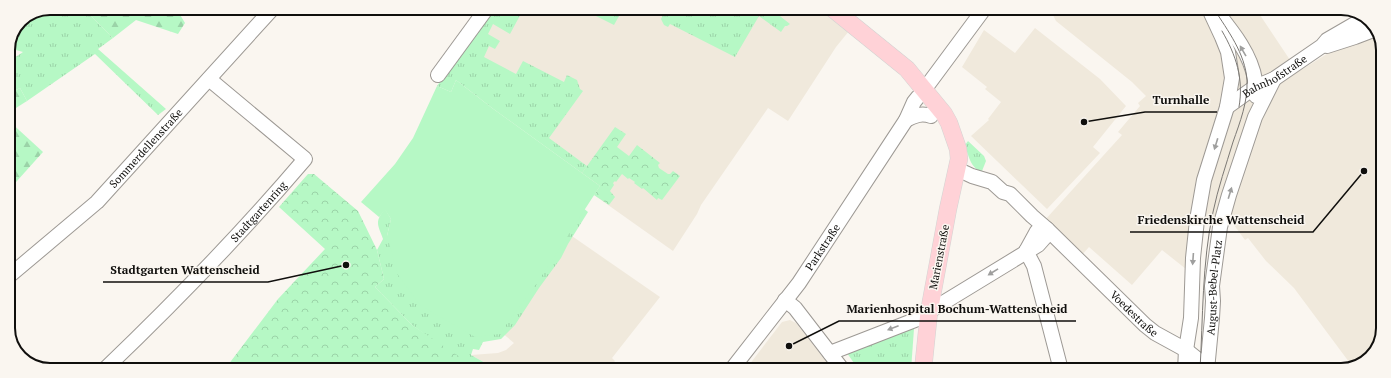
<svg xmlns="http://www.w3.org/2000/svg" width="1391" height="378" viewBox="0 0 1391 378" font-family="'PT Serif',serif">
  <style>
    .built { fill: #f0e9dc }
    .grass { fill: url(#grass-tufts) }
    .forest { fill: url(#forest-firs) }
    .park { fill: url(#park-crowns) }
    .garden { fill: #b6f8c5 }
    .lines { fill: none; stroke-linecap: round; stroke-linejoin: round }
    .minor-casing { stroke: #9d9994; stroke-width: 16 }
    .major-casing { stroke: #d4d4d3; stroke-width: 18 }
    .minor { stroke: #fff; stroke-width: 14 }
    .major { stroke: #ffd2d7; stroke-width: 17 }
    .tram { stroke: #7c7975; stroke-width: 1 }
    .oneway { fill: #9f9f9e }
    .labels { text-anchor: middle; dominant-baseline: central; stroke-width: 3; stroke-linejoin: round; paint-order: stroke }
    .street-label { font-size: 11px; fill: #100f0d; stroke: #faf6f0 }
    .rim { fill: none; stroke: #100f0d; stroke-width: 2 }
    .leader { fill: none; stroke: #100f0d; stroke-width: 1.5 }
    .callout-dot { fill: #100f0d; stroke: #faf6f0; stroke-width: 1.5 }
    .callout-label { font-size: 12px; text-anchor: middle; font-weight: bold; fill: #100f0d; stroke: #faf6f0; stroke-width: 3; stroke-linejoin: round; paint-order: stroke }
  </style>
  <defs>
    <pattern id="grass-tufts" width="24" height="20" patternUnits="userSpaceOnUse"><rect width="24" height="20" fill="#b6f8c5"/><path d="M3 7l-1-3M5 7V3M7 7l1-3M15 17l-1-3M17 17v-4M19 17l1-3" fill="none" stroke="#9bd3a8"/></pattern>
    <pattern id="forest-firs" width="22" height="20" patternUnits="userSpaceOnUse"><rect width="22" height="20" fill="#b6f8c5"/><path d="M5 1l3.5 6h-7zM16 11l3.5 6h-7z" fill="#9bd3a8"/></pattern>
    <pattern id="park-crowns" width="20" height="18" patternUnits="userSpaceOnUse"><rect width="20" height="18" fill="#b6f8c5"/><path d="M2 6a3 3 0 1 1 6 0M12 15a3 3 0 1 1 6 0" fill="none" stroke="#9bd3a8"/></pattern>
  </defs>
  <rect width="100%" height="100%" fill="#faf6f0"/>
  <g class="built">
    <polygon points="492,8 822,9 849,31 836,47 788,121 768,108 701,205 697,214 673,251 594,195 600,186 532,136 455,59"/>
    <polygon points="1050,9 1256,9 1298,72 1330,52 1377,34 1383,47 1382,339 1367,361 1352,366 1294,288 1266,261 1248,238 1245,240 1231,221 1226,225 1191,219 1186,269 1162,250 1132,285 1089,247 1081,256 1044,221 1122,135 1118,132 1140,106 1138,103 1146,96 1132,82 1056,21"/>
    <polygon points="1035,28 1100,79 1126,106 1093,147 1100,153 1047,209 971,136 989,120 988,119 1001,102 985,89 987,87 962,67 984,30 1015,53"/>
    <polygon points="569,234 660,297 612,358 615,361 609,369 496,369 471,355 498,353 506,350 514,343 501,332"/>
    <polygon points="790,320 796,323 832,369 746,369 782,322"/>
  </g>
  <g class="grass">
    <polygon points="50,8 83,8 113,38 98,49 166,109 158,115 95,54 27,101 20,88 8,94 8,62 23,52 12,49 8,50 20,20"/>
    <polygon points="492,8 524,8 510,34 493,24 488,34 500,41 495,49 489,46 484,57 516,74 523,61 564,82 567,75 577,80 580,89 583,91 549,138 587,166 582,173 492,108 456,80 451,92 437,86"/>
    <polygon points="582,9 623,9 614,25"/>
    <polygon points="651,9 771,9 790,24 787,26 785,26 781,32 759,16 735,57 670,24 668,27 664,25 661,19 663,15"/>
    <path d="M968,141L984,156L986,161L982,171C971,170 968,154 965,145Z"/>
    <path d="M582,207L588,212L568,244L561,258L539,288L515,325L501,339L483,342L479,350L473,349L471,355L496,369H478L451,353L412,325L375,287L384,279L377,250L383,239C378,225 374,222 385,209L391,219L387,236Z"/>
    <polygon points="908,328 914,329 911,370 858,369 847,353"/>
  </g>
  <g class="forest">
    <polygon points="83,8 176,8 185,23 178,34 136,20 113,38"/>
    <polygon points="20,88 27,101 8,113 8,94"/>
    <polygon points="8,120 43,152 8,191"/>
  </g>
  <g class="park">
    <polygon points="615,127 626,134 617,147 629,156 637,145 660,163 658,165 659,168 668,174 670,174 673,171 680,176 662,200 658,198 657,200 643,188 642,189 634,183 635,182 629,178 628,179 622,174 616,182 615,181 613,183 614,185 610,191 615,197 609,205 594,195 600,186 582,173"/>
    <polygon points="308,174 314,174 358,211 377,250 384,279 375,287 412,325 478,369 225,369 278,299 325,249 279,207"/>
  </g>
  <polygon class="garden" points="456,80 492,108 600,186 537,283 499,334 475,337 420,305 398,275 387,236 391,219 385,210 379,217 361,202 395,164 413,138 437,86 451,92"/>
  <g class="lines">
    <defs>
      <g id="minor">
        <path d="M1216,11C1232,31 1251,54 1255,80C1255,85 1255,90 1256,96"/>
        <polyline points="1327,46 1355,37 1376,29"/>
        <polyline points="438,75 487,8"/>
        <polyline points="924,90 984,9"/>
        <path id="s1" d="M1227,107L1255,87L1274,79L1322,46L1327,40L1365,18"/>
        <path d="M906,120C915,115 922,113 931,116"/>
        <path id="s2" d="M957,169L972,176L992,182L1003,192L1010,194L1032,216L1047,229L1145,325L1155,333L1186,350L1211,370"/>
        <polyline points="1026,251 1034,266 1061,370"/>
        <path id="s3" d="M8,277L97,202L273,8"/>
        <polyline points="785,300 795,308 842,369"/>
        <polyline points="830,353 915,320 1038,245 1046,236 1047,229 1037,231 1026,251"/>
        <path id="s4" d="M105,369C175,302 242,233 305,159L209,79"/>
        <path id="s5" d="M732,369L799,283L906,120L914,102L918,97"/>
        <polyline points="1185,370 1186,350 1191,318 1193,258 1197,220 1204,180 1227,107 1232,78 1228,52 1222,37 1209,9"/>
        <path id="s6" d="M1207,370L1212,318L1213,301L1212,286L1220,227L1229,195L1255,117L1274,79"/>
      </g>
      <polyline id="major" points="833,9 907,69 944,114 949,123 958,149 959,159 948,209 929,312 923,370"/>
    </defs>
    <use href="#minor" class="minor-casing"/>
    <use href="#major" class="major-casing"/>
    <use href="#minor" class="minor"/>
    <use href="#major" class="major"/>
    <g class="tram">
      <path d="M1222,31C1236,55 1244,79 1239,107"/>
      <path d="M1200,370C1203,318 1202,263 1213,212C1218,188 1226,165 1233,142C1240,122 1248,102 1247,80C1245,53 1228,31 1214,9"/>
    </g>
  </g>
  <defs><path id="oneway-solid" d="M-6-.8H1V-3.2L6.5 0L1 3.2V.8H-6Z"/></defs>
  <g class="oneway">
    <use href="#oneway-solid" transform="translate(1243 51) rotate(-120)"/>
    <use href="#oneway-solid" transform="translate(1216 144) rotate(107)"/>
    <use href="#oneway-solid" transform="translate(1230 193) rotate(-73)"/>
    <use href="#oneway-solid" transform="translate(1193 259) rotate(94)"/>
    <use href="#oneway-solid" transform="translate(993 272) rotate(148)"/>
    <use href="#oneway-solid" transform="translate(893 328) rotate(159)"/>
  </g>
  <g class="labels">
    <g class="street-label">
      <text stroke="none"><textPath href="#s1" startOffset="57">Bahnhofstraße</textPath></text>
      <text stroke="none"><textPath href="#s3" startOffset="189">Sommerdellenstraße</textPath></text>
      <text stroke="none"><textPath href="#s4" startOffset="220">Stadtgartenring</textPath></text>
      <text stroke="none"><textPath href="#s5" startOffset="152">Parkstraße</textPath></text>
      <text transform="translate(939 257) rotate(-79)">Marienstraße</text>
      <text stroke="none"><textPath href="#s6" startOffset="83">August-Bebel-Platz</textPath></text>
      <text stroke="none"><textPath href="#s2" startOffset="232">Voedestraße</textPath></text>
    </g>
  </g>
  <path d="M0 0H1391V378H0ZM50 15H1341A35 35 0 0 1 1376 50V328A35 35 0 0 1 1341 363H50A35 35 0 0 1 15 328V50A35 35 0 0 1 50 15Z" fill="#faf6f0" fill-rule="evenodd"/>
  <path class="rim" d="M50 15H1341A35 35 0 0 1 1376 50V328A35 35 0 0 1 1341 363H50A35 35 0 0 1 15 328V50A35 35 0 0 1 50 15Z"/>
  <path class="leader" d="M1084 122L1145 112H1217M1364 171L1313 232H1130M346 265L268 282H103M789 346L839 321H1076"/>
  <g class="callout-dot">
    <circle cx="1084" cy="122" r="4"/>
    <circle cx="1364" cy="171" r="4"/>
    <circle cx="346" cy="265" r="4"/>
    <circle cx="789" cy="346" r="4"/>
  </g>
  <g class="callout-label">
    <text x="1181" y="104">Turnhalle</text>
    <text x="1221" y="224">Friedenskirche Wattenscheid</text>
    <text x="185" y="274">Stadtgarten Wattenscheid</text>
    <text x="957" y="313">Marienhospital Bochum-Wattenscheid</text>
  </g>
</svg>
